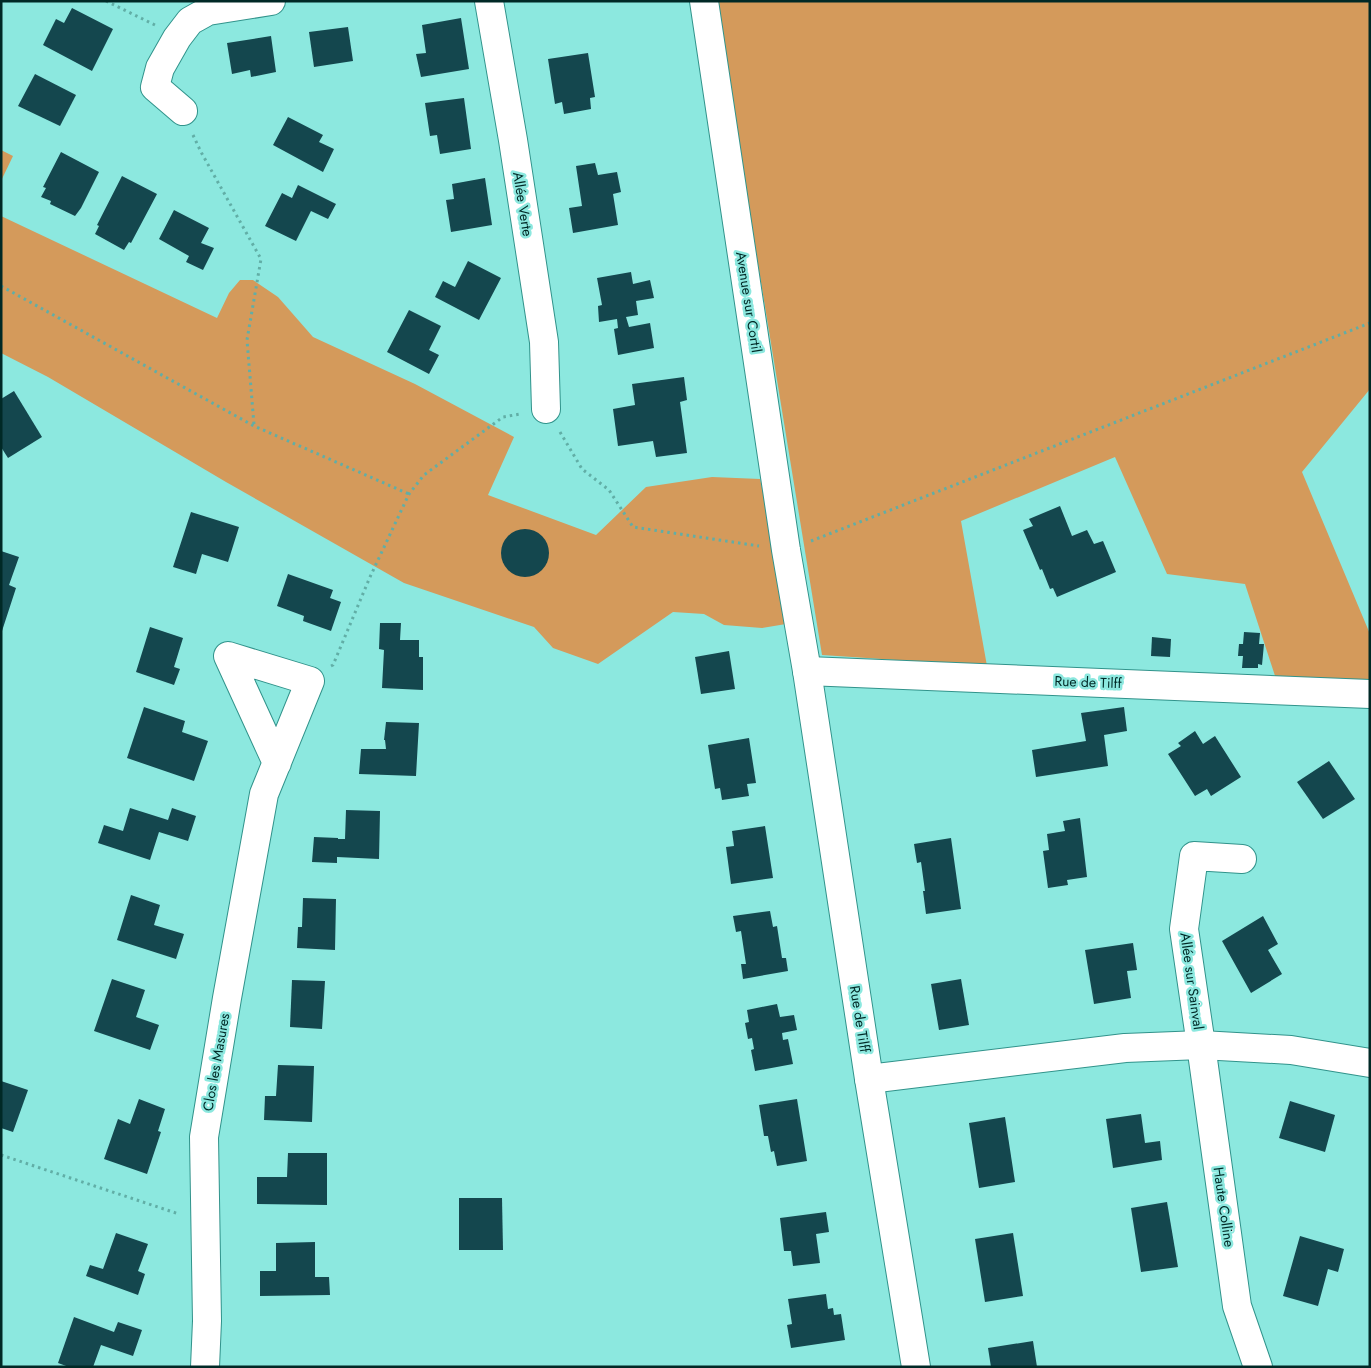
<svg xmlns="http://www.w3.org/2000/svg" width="1371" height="1368" viewBox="0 0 1371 1368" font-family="Jost,sans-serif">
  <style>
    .green { fill: #d49a5b }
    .building { fill: #14474e }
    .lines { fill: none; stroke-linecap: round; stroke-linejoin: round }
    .minor-casing { stroke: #31938b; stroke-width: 30 }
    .secondary-casing { stroke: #31938b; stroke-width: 30 }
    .path { stroke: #61aea6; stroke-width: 3; stroke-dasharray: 2.5 4; stroke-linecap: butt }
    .minor { stroke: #fff; stroke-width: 28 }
    .secondary { stroke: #fff; stroke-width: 28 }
    .labels { text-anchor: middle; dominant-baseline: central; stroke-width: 5; stroke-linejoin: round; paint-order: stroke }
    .street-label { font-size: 14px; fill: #002926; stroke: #8ce8df }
  </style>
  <rect width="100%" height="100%" fill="#8ce8df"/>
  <g class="green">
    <polygon points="715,1 1370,1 1370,389 1302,472 1370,634 1370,679 1277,682 1245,584 1167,574 1115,457 961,521 987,666 822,655"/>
    <polygon points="1,150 13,156 1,181"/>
    <polygon points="1,216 217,318 229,293 240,280 253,280 278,297 313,337 415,384 514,437 488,495 596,535 646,487 712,477 760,479 792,623 762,628 724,625 704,614 673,612 598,664 553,648 534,627 404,583 226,482 48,377 1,353"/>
  </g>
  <g class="building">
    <polygon points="72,8 113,29 92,71 43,45 56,19 64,23"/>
    <polygon points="461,18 469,69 421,77 416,54 426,53 422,25"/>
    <polygon points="348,27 353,61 314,67 309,32"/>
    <polygon points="271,36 276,72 251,77 250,70 232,74 227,43"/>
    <polygon points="588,53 595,97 590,98 591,109 564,114 562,102 555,104 548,59"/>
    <polygon points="35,74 76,95 60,126 18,106"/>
    <polygon points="464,98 471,149 440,154 437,135 430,136 425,103"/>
    <polygon points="288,117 323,135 319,142 334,149 323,172 273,145"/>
    <polygon points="61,152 99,172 81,208 75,216 50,204 51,201 41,197 46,188 43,187"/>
    <polygon points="595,163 598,175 617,172 621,192 613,194 618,225 573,233 569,208 582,206 576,166"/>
    <polygon points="122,176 157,194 131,243 129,242 124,250 95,234 99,226 97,225"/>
    <polygon points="485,178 492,225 451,232 446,200 454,199 452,184"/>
    <polygon points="298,185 336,204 328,219 311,211 296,241 265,226 282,193 292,198"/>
    <polygon points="174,210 209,228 201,243 214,248 203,270 186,262 189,256 159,239"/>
    <polygon points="468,261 501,278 479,320 435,297 443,281 455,287"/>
    <polygon points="631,272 633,284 650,280 654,298 636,301 638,315 626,317 629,327 650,323 654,348 618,355 614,329 618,328 617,319 599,322 598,306 602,305 597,278"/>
    <polygon points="409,310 441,326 429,350 439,355 429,374 387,352"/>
    <polygon points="684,377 687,400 680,402 687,453 656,457 653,441 618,446 613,409 635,405 632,384"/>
    <polygon points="14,391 42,437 8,458 1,447 1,399"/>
    <polygon points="1060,506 1072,536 1087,530 1094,544 1103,541 1116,572 1057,597 1053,588 1050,589 1042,569 1040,570 1023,530 1033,526 1029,519"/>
    <polygon points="191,512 239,527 228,562 202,554 196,574 173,567"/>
    <circle cx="525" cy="553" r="24"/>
    <polygon points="1,551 19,557 9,585 16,588 2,631"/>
    <polygon points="288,574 333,590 330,598 341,602 331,631 303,621 304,616 277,606"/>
    <polygon points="380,623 401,623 400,640 419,640 419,657 423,657 423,690 382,688 384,650 379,649"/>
    <polygon points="150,627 183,638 174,667 180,669 174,685 136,672"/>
    <polygon points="1244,632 1260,633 1259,644 1264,644 1262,665 1258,664 1258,668 1242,668 1243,656 1238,656 1239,644 1243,644"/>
    <polygon points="1152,637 1171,639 1170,657 1151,656"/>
    <polygon points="729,651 735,689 701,694 695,657"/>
    <polygon points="144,707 185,721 182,732 208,741 194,781 127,758"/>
    <polygon points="1124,707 1127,731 1104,735 1108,766 1036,777 1032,750 1086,741 1081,713"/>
    <polygon points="386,722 419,723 416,776 359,774 361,749 386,749 385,740 384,740"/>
    <polygon points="1195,731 1203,744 1215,736 1241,777 1211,796 1207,789 1195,796 1168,754 1181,746 1178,743"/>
    <polygon points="749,738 756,783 747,784 749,796 722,800 720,788 715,789 708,745"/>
    <polygon points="1329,761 1355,799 1323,819 1297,782"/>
    <polygon points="130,808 168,820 172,808 196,816 188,841 159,832 150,860 98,843 104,825 123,831"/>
    <polygon points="346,810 380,811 379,859 337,857 337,863 312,862 314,837 338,838 338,839 345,839"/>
    <polygon points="1080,818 1087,877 1067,880 1068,885 1048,888 1043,851 1049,850 1047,834 1065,831 1063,821"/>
    <polygon points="765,826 773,878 731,884 726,847 734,846 732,831"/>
    <polygon points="951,838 961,909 926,914 923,891 925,891 921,862 917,863 914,844"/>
    <polygon points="131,895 160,905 154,925 184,934 176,959 117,940"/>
    <polygon points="303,898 336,899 335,950 297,948 298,927 302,927"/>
    <polygon points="770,911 773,927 777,926 782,958 786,958 788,971 743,979 741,964 746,964 741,931 736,932 733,916"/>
    <polygon points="1263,916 1278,944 1268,950 1282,974 1251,993 1222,941"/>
    <polygon points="1133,943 1137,970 1127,971 1131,998 1094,1004 1085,950"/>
    <polygon points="112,979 145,990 136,1017 159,1025 150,1050 94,1031"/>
    <polygon points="961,979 969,1025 939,1030 931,984"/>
    <polygon points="292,980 325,981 322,1029 290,1027"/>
    <polygon points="777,1004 780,1017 794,1015 797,1030 782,1033 783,1040 788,1039 793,1064 755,1071 751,1050 754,1049 752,1038 748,1039 745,1023 749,1022 747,1010"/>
    <polygon points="278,1065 314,1066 312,1122 264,1120 265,1096 276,1096"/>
    <polygon points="1,1081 28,1090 13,1132 1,1128"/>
    <polygon points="139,1099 165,1109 158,1131 161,1132 147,1174 104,1159 118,1119 130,1124"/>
    <polygon points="797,1099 807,1161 777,1166 774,1151 771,1152 768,1136 764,1136 759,1105"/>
    <polygon points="1290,1101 1335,1115 1325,1152 1279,1138"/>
    <polygon points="1141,1114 1145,1143 1160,1141 1162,1160 1113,1168 1106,1119"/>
    <polygon points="1005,1117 1015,1182 979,1188 969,1123"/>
    <polygon points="288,1153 327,1153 327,1205 257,1204 257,1177 287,1177"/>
    <polygon points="459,1198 502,1198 503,1250 459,1250"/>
    <polygon points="1167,1202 1178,1267 1141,1272 1131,1208"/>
    <polygon points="826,1212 829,1232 816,1234 820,1263 793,1266 791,1251 784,1251 780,1218"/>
    <polygon points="116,1233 148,1244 138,1271 145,1274 138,1295 86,1276 90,1265 103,1269"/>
    <polygon points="1013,1233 1023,1296 985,1302 975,1239"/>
    <polygon points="1300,1236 1344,1249 1338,1272 1328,1269 1318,1306 1283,1296"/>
    <polygon points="315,1242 315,1277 329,1277 330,1295 260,1296 260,1271 276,1271 276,1243"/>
    <polygon points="826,1294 828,1309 833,1308 834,1315 841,1314 845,1340 791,1348 787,1325 792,1324 788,1299"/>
    <polygon points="74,1317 114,1332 118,1322 142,1330 133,1356 101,1345 93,1367 69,1367 58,1363"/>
    <polygon points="1033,1341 1037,1367 991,1367 988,1348"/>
  </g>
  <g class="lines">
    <defs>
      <g id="minor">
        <polyline points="489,1 513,140 544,342 546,409"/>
        <polyline points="183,111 155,87 160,68 177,38 190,21 208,11 271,1"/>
        <polyline points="807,671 1370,694"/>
        <polyline points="1242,859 1194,856 1184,929 1201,1045 1237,1306 1258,1367"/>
        <polyline points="869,1079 1125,1048 1201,1045 1291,1050 1370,1063"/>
        <polyline points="205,1367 207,1321 204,1137 227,998 264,794 310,681 228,656 277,763"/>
      </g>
      <polyline id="secondary" points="704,1 786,550 807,671 869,1079 916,1367"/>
    </defs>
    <use href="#minor" class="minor-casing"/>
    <use href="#secondary" class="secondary-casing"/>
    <g class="path">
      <polyline points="106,1 155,25"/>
      <polyline points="193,135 201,152 261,259 247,340 254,425"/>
      <polyline points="1,286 254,426 409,494"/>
      <polyline points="560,432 582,469 609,490 633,527 759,546"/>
      <polyline points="811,541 1370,323"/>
      <polyline points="331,666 333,665 370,577 409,494 424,475 503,417 520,414"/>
      <polyline points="1,1155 179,1214"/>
    </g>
    <use href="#minor" class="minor"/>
    <use href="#secondary" class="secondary"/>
  </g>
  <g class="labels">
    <g class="street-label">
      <text transform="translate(523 204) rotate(81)">Allée Verte</text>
      <text transform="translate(749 302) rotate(81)">Avenue sur Cortil</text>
      <text transform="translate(1088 682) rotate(2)">Rue de Tilff</text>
      <text transform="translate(1192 981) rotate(82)">Allée sur Sainval</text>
      <text transform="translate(860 1019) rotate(81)">Rue de Tilff</text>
      <text transform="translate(216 1062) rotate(-80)">Clos les Masures</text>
      <text transform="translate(1224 1207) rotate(82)">Haute Colline</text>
    </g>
  </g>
  <rect width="1371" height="1368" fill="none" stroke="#002926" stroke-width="5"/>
</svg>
